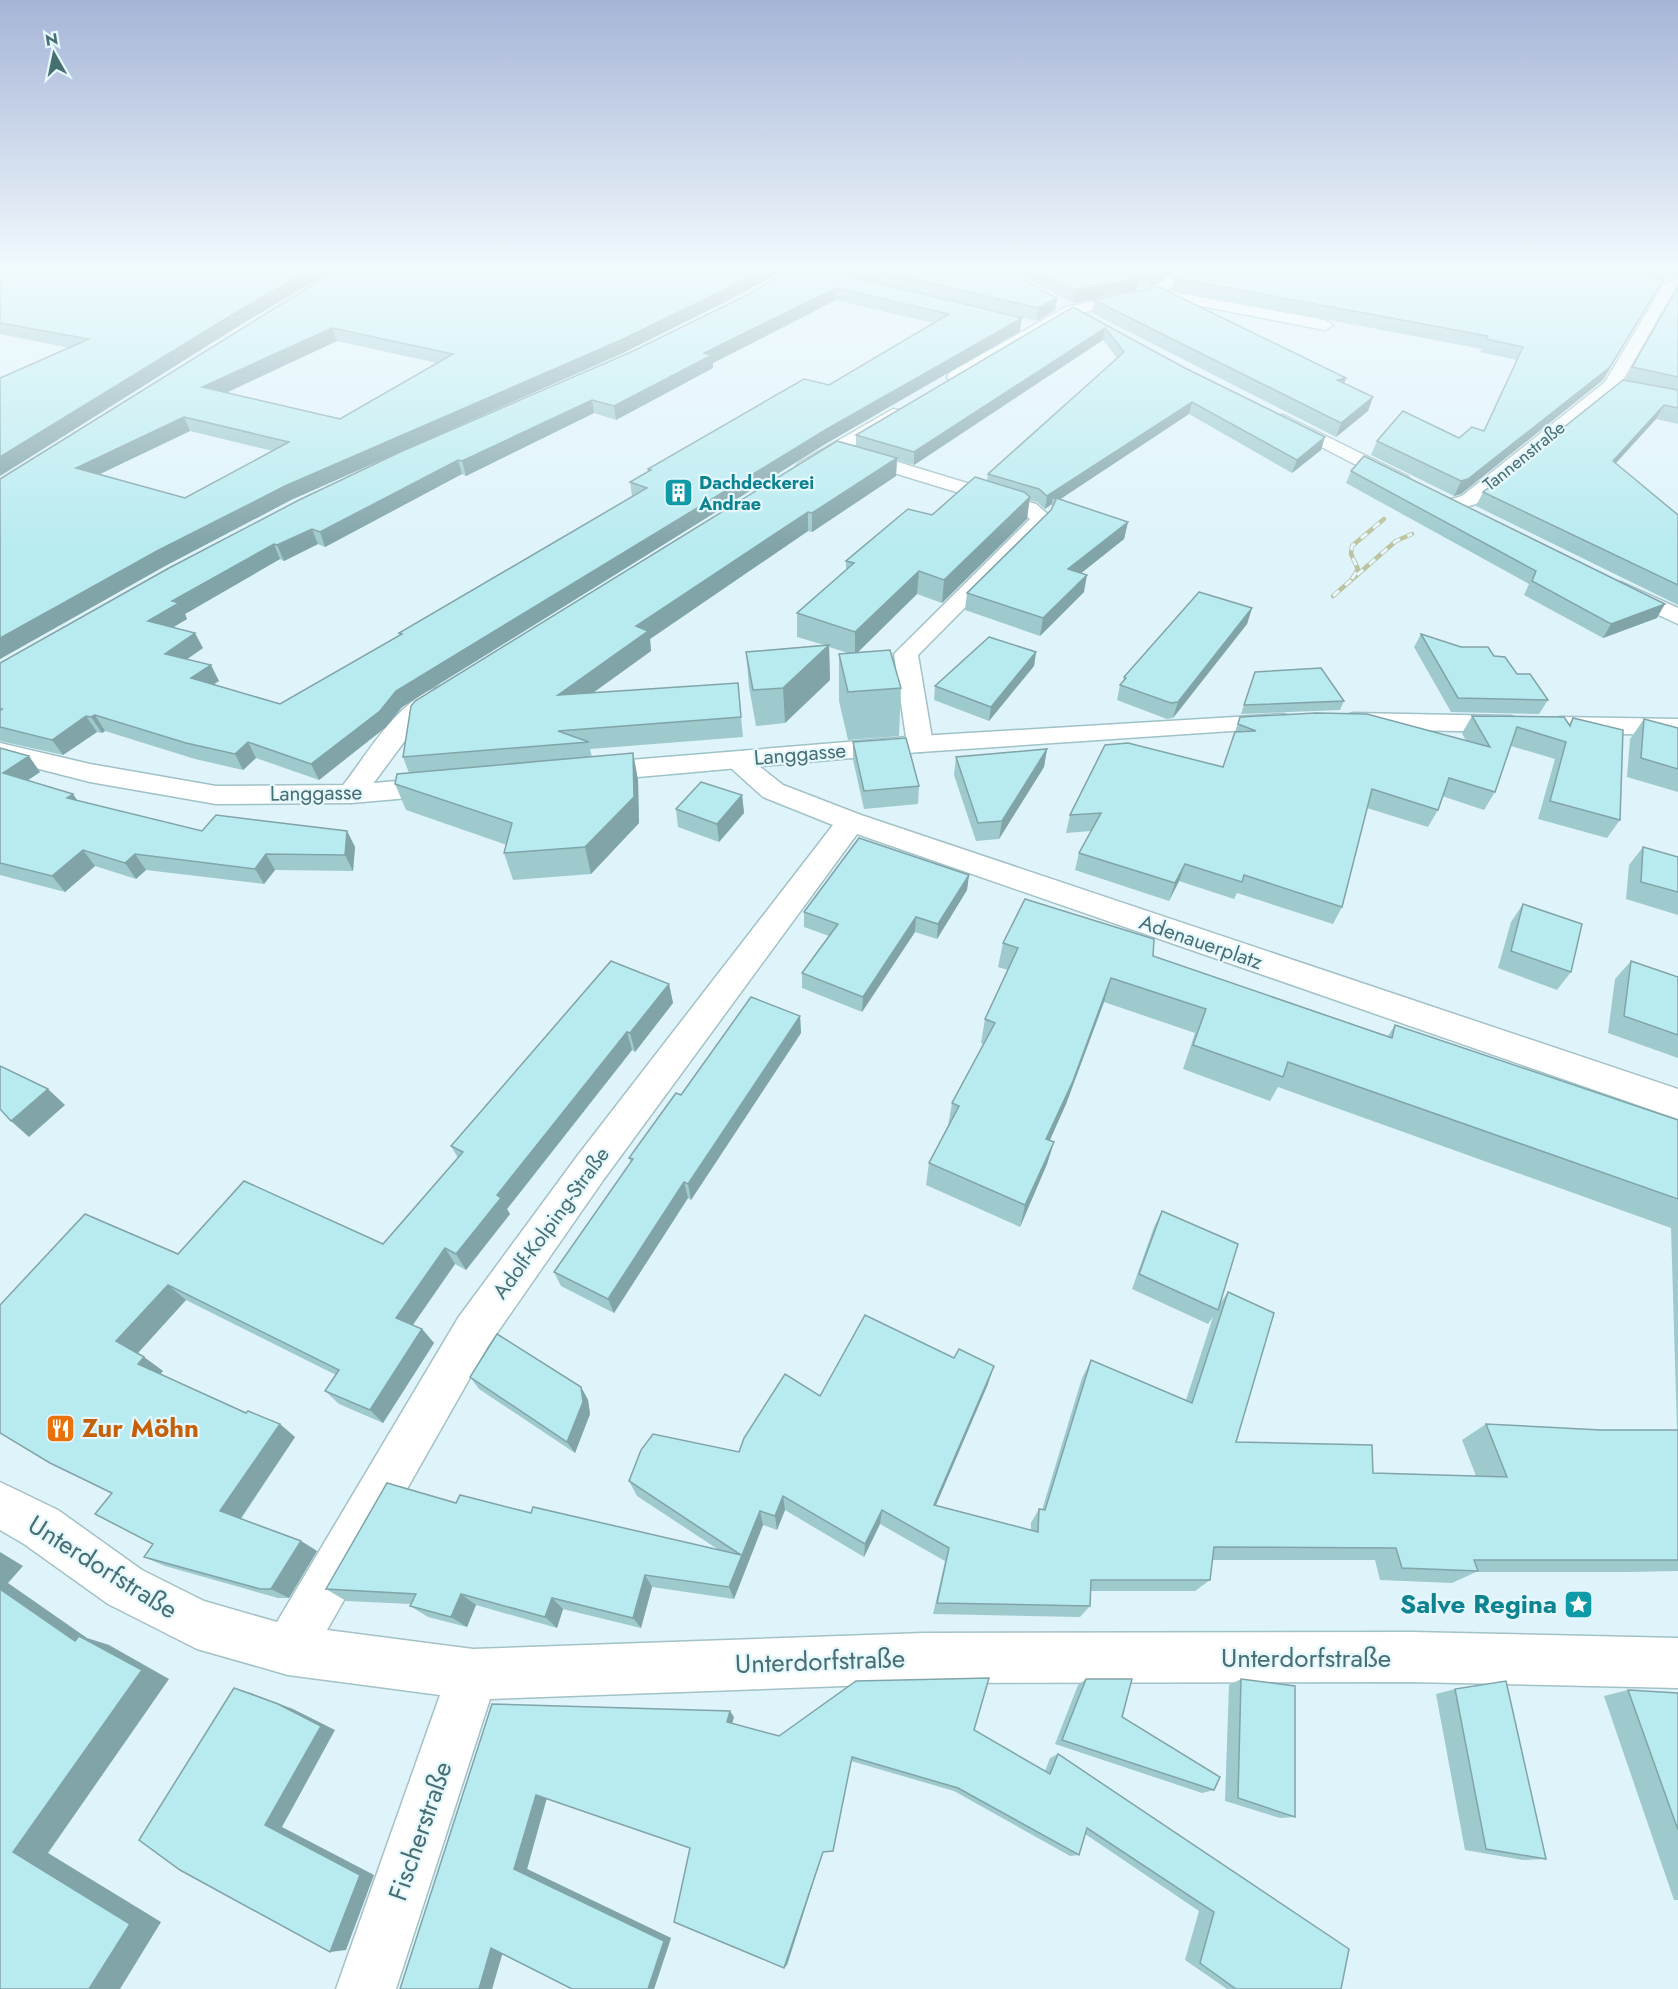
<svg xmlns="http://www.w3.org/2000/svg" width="1678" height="1989" viewBox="0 0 1678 1989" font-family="Jost,sans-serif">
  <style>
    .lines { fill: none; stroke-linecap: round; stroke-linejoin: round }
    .street-casing { stroke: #a2c2c5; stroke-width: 3 }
    .secondary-casing { stroke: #9ec2c7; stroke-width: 3 }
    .street { fill: #fff; fill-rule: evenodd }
    .secondary { fill: #fff; fill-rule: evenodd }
    .rail-casing { stroke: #bbc39f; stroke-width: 4.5 }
    .rail { stroke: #e5f7ff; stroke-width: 3; stroke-dasharray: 8; stroke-linecap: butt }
    .wall { fill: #9ecace; fill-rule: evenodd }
    .shaded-wall { fill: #81a4a8 }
    .building { fill: #b8ebf0; stroke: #81a4a8; stroke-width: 1.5; fill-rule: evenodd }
    .labels { text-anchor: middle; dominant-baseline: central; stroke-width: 4.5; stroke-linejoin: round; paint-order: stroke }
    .far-street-label { font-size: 18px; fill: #486f70; stroke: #e5f7ff }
    .far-culture-label { font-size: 18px; font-weight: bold; fill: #0d838f; stroke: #e5f7ff; text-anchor: start }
    .street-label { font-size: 21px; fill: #486f70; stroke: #e5f7ff }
    .near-food-label { font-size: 26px; font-weight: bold; fill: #c56008; stroke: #e5f7ff; text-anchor: start }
    .near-street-label { font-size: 26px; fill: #486f70; stroke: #e5f7ff }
    .near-culture-label { font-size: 26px; font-weight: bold; fill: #0d838f; stroke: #e5f7ff; text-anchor: end }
  </style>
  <rect width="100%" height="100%" fill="#dff3fb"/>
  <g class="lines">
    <defs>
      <g id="street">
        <polygon points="1181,269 1196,269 1167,291 1325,320 1333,325 1325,330 1155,297 1076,314 961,381 949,381 947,377 949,373 1066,307 1150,290"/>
        <polygon points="1670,281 1677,285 1618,389 1476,504 1455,510 1448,508 1445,504 1448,500 1462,496 1605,382 1663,285"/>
        <polygon points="893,409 899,410 902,414 899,418 813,471 799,471 796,467 799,463"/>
        <polygon points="1283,415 1407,476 1410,480 1407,484 1393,484 1277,424 1274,420 1277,416"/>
        <polygon points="855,449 1036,504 1051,517 1047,525 918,655 933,744 929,750 920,752 911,750 907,744 894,654 1030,519 1022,512 848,459 846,455 848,451"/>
        <polygon points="1621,582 1678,608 1678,624 1613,594 1610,589 1613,584"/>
        <path d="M447,684L456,687L460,692L456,697L421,719L361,800L351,803L341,800L337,794L341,788C370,751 399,696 447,684Z"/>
        <polygon points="735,752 744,754 783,785 861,815 1678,1089 1678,1119 857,834 604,1179 488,1346 327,1630 473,1649 924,1633 1411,1632 1678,1638 1678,1688 1411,1682 924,1683 490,1699 396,1989 336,1989 440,1695 288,1675 197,1649 108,1604 24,1544 0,1530 0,1482 58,1510 142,1570 204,1601 277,1622 458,1318 578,1155 833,825 763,797 722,760 726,754"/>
      </g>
      <g id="secondary">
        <polygon points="1353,713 1511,716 1520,719 1524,724 1520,729 1511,732 1353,729 1344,726 1340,721 1344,716"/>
        <polygon points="1283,714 1292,717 1296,722 1292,727 920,752 593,781 583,778 579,772 583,766 593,763 920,736"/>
        <polygon points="1560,717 1678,719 1678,735 1560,733 1551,730 1547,725 1551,720"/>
        <polygon points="0,743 90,764 216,786 351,785 443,777 453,780 457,786 453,792 443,795 351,803 216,804 90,782 0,759"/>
      </g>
    </defs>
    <use href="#street" class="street-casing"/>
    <use href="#secondary" class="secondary-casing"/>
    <use href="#street" class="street"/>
    <use href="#secondary" class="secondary"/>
    <defs>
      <g id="rail">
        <polyline points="1352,579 1358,569 1351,554 1352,546 1384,519"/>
        <polyline points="1333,596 1396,541 1412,534"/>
      </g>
    </defs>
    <use href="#rail" class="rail-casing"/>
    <use href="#rail" class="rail"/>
  </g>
  <g class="wall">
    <polygon points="0,269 335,269 245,322 0,476 0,378 70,348 0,334"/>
    <path d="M338,269H786L733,298L621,354L291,500L165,566L0,659V479ZM337,341L437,363L340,419L226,393ZM190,431L273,451L185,498L100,474Z"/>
    <path d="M793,269L1020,331L827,443L402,707L386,727L319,780L256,758L243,770L195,759L105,731L102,733L97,732L63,755L0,741V663L743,297ZM836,300L933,323L829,385L648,469V471L630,482L632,496L399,633L400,635L280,704L214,684L219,681L187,659L203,648L173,627L187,619L185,614L280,559L284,561L318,544L325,547L462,474L466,476L594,413L616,420L713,368V363Z"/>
    <polygon points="814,269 1002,269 1057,298 1055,310 1037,321 842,274"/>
    <polygon points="1008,269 1178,269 1150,288 1138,285 1137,290 1073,303"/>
    <polygon points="1187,269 1678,269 1678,280 1663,278 1603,380 1461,494 1454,496 1371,455 1377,441 1459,438 1484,431 1517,360 1480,352 1482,349 1172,290 1175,278"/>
    <polygon points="1678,287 1678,424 1656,419 1616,463 1678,515 1678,605 1476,506 1483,492 1625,380"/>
    <polygon points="1094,300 1344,384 1373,397 1368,411 1336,437 1092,313"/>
    <polygon points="1073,307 1321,450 1292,473 1189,414 1060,499 1128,522 1124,539 1081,573 1084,592 1040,636 965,610 967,593 1051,510 1052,504 1045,509 1037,502 1029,500 1027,519 942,603 917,594 858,652 901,688 899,736 848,740 839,701 839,654 848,653 829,647 830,680 785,723 756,726 749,687 746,652 824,645 797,637 797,613 846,570 846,561 932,515 987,481 988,474 1117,358 1103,340 914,465 897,460 896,476 812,532 808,531 650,639 651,651 593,693 741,717 743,737 590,749 592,757 633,753 638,780 639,823 591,874 513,880 504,853 507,845 406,810 395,784 409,773 403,757 856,446 856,435"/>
    <polygon points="1351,471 1657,618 1603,638 1524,595 1529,584 1346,483"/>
    <polygon points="1252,608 1247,624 1173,718 1167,719 1117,700 1120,685 1123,682 1124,677"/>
    <polygon points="1421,634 1461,647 1494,656 1517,674 1548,700 1539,714 1451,712 1414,647"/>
    <polygon points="1036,652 1034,666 989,721 934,700 935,686"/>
    <polygon points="1255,672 1344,701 1340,710 1241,714"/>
    <polygon points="1472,716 1569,724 1573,718 1620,820 1607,838 1538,819 1555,759 1511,746 1495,792 1484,810 1442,796 1438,810 1428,827 1367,808 1342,907 1333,924 1237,893 1234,899 1179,881 1169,901 1075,870 1079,853 1091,831 1066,833 1070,815 1223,767 1240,717 1466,741 1462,733"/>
    <polygon points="1644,719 1678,728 1678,792 1627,777 1630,739"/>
    <polygon points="853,742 919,786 918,804 864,809 853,760"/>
    <polygon points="0,748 40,772 28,780 77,800 202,831 347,831 355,847 353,871 275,870 264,884 146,870 136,879 95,866 65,892 0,875"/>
    <polygon points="1047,749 1044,767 999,839 976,841 954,775 956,757"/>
    <polygon points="742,795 744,813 719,842 678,827 676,809"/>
    <polygon points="1643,847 1678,857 1678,915 1626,899 1629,865"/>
    <polygon points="969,875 967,890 937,939 915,932 862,1012 802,988 802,973 829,936 804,927 804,912"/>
    <polygon points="1523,904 1571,972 1557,990 1498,968 1511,922"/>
    <polygon points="1003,943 1153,956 1388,1036 1395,1025 1678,1120 1678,1571 1628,1572 1476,1572 1452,1583 1380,1580 1375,1560 1212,1560 1210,1580 1195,1591 1090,1591 1090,1606 1080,1617 933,1614 945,1561 880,1524 864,1557 785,1510 777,1530 763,1525 734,1599 652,1587 641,1628 563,1609 557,1628 476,1605 467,1627 428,1617 410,1606 411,1604 346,1601 326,1589 456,1503 531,1513 719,1550 637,1496 629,1481 739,1452 820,1396 988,1384 936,1505 1031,1530 1031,1523 1039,1509 1042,1510 1082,1378 1091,1360 1186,1400 1213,1317 1208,1324 1132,1289 1154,1227 1162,1211 1219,1305 1228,1292 1236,1442 1373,1473 1476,1476 1462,1440 1486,1424 1601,1430 1677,1430 1671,1228 1278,1087 1270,1101 1183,1069 1195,1033 1104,1002 1066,1104 1050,1140 1054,1142 1047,1164 1020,1227 926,1185 929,1163 948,1126 952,1103 983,1044 981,1043 985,1019 1008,970 998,967"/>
    <polygon points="1631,961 1678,977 1678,1058 1608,1033 1615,979"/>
    <polygon points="669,984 673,1003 635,1052 632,1050 507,1209 510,1214 466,1270 455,1264 413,1325 422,1329 434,1343 383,1423 339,1404 325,1391 336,1375 186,1300 138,1353 163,1371 160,1374 295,1437 241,1519 301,1541 317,1551 289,1598 278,1598 165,1566 144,1557 153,1544 112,1494 50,1463 178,1254 383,1244 458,1158 451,1146"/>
    <polygon points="800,1016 801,1033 691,1200 688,1198 614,1313 561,1286 554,1272 631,1162 629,1158 681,1095"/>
    <polygon points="470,1377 581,1387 588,1400 590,1414 575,1453 479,1389"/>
    <polygon points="1086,1679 1122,1717 1214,1790 1202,1793 1055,1744 1078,1685"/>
    <polygon points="1241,1679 1295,1817 1280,1818 1225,1801 1229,1685"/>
    <polygon points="1455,1689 1546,1859 1523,1860 1465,1850 1436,1694"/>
    <polygon points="1628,1690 1678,1693 1678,1900 1674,1900 1604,1696"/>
    <polygon points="492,1704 734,1717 732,1723 779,1736 974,1730 1045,1771 1050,1758 1058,1754 1341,1989 1227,1989 1185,1960 1199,1911 1085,1834 1079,1855 1070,1856 954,1791 851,1761 833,1852 823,1852 787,1965 690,1848 547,1798 527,1869 671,1938 654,1989 572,1989 502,1954 492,1989 400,1989"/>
  </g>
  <g class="shaded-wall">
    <polygon points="311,269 335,269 245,322 0,476 0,457 240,310"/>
    <polygon points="764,269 786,269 733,298 621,354 291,500 165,566 0,659 0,638 157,551 285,486"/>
    <polygon points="1162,269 1178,269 1150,288 1152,276"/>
    <polygon points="1140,278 1137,290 1073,303 1075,290"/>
    <polygon points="1664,278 1603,380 1461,494 1454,496 1461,481"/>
    <polygon points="836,288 836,300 713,363 713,368 616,420 614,406 704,353"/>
    <polygon points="1057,298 1055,310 1037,321 1038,308"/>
    <polygon points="1022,318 1020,331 827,443 402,707 386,727 319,780 311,764 396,691 827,429"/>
    <polygon points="332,328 337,341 208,401 202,387"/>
    <polygon points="1105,328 1103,340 914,465 914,452"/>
    <polygon points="1346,378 1341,392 1337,380"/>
    <polygon points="1373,397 1368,411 1336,437 1341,423"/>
    <polygon points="592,400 594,413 466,476 462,461"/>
    <polygon points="1192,402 1189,414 1056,502 1056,500 1053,497 1052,504 1045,509 1047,496"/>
    <polygon points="1664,405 1656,419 1605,475 1613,461"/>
    <polygon points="184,417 190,431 83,482 76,468"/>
    <polygon points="1325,437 1321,450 1292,473 1297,460"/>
    <polygon points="897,458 896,476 812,532 812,513"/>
    <polygon points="458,460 462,474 325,547 320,532"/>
    <polygon points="1030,497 1027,519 942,603 944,580"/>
    <polygon points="808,512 808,531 650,639 651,651 562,715 558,695 636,626"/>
    <polygon points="1128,522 1124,539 1065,586 1068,569"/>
    <polygon points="312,529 318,544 284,561 277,545"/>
    <polygon points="274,544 280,559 185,614 187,619 157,637 148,621 172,601"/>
    <polygon points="919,571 917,594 855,655 855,632"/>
    <polygon points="1087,575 1084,592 1040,636 1043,618"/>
    <polygon points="1665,604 1657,618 1603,638 1611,624"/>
    <polygon points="1252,608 1247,624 1173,718 1178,702"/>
    <polygon points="195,633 203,648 173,669 165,654"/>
    <polygon points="829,645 830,680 785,723 783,688"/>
    <polygon points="1036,652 1034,666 989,721 991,707"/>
    <polygon points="211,665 219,681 200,693 191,678"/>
    <polygon points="95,715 105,731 102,733 91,717"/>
    <polygon points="86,716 97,732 63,755 52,740"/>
    <polygon points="248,742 256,758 243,770 235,754"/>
    <polygon points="1047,749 1044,767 999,839 1002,821"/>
    <polygon points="633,753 638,780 639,823 591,874 585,847"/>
    <polygon points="29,756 40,772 15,789 3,773"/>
    <polygon points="73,794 84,810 67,798"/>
    <polygon points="742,795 744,813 719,842 717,824"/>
    <polygon points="347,831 355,847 353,871 345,855"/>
    <polygon points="83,850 95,866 65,892 52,876"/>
    <polygon points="135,854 146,870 136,879 125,863"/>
    <polygon points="266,854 275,870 264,884 255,869"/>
    <polygon points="1185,864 1179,881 1169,901 1175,883"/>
    <polygon points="969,875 967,890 937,939 938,924"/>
    <polygon points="916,917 915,932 862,1012 863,997"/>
    <polygon points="1111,978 1104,1002 1066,1104 1040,1162 1046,1139"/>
    <polygon points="669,984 673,1003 635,1052 630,1033"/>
    <polygon points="800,1016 801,1033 691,1200 688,1184"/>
    <polygon points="627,1032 632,1050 507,1209 510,1214 466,1270 456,1254 497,1195"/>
    <polygon points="48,1089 65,1105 29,1137 11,1121"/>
    <polygon points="1054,1142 1047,1164 1020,1227 1025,1205"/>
    <polygon points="684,1182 688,1198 614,1313 608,1299"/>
    <polygon points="445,1248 455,1264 407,1333 396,1318"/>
    <polygon points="168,1285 186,1300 136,1355 116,1341"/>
    <polygon points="422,1329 434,1343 383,1423 370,1410"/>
    <polygon points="144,1357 163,1371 157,1378 138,1364"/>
    <polygon points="994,1366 988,1384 930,1519 934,1505"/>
    <polygon points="581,1387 588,1400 590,1414 575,1453 567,1442"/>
    <polygon points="280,1424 295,1437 238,1522 220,1511"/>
    <polygon points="783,1496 785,1510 777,1530 775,1516"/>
    <polygon points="882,1510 880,1524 864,1557 865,1544"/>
    <polygon points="760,1511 763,1525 734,1599 729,1587"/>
    <polygon points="301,1541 317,1551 289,1598 271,1589"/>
    <polygon points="0,1552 23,1566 8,1583 87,1638 109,1645 169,1679 48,1853 161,1922 120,1989 89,1989 13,1852 75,1641 0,1589"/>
    <polygon points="645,1575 652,1587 641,1628 633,1618"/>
    <polygon points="461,1594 476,1605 467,1627 451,1617"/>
    <polygon points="552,1598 563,1609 557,1628 545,1617"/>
    <polygon points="234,1688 251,1693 293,1709 335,1730 282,1827 374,1875 346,1950 330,1952 265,1825"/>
    <polygon points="730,1711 734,1717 731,1727 727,1722"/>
    <polygon points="536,1795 547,1797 527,1869 671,1938 654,1989 648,1989 514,1869"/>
    <polygon points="823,1852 787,1965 784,1968"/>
    <polygon points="505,1945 492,1989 479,1989 491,1948"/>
  </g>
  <g class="building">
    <polygon points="0,269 311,269 240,310 0,457 0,378 89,339 0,323"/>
    <path d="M338,269H764L732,286L619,341L285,486L157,551L0,638V479ZM332,328L453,354L340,419L202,387ZM184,417L289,442L185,498L76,468Z"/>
    <path d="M793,269H809L841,274L1022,318L827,429L396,691L380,711L311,764L248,742L235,754L186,743L95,715L91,717L86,716L52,740L0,727V711L2,709H0V663L169,568L299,500L400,452L631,352L743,297ZM836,288L949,314L829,385L804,379L648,469L651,470L630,482L647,488L399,633L402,634L280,704L191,678L211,665L165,654L195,633L148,621L179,603L172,601L274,544L277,545L312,529L320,532L458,460L462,461L592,400L614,406L712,355L704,353Z"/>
    <polygon points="870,269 1002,269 1057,298 1038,308"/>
    <polygon points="1032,269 1162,269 1152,276 1129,271 1140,278 1075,290"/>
    <polygon points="1187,269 1584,269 1664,278 1610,367 1468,479 1461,481 1377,441 1403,411 1459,438 1472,427 1484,431 1523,347 1486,339 1488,336 1175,278"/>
    <polygon points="1159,287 1346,378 1337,380 1373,397 1341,423 1094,300"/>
    <polygon points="1678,287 1678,377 1632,367"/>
    <polygon points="1073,307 1185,368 1325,437 1297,460 1192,402 1047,496 1039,489 988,474 1124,352 1105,328 914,452 856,435"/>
    <polygon points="1623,380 1678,390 1678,408 1664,405 1613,461 1678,515 1678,585 1483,492"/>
    <polygon points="837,441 897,458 812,513 808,512 636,626 648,631 558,695 738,683 741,717 558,731 589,742 403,757 411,706 415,701"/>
    <polygon points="1364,456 1665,604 1611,624 1532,581 1536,571 1351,471"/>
    <polygon points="975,477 1024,492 1030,497 944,580 919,571 855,632 797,613 854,563 846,561 908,509 932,515"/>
    <polygon points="1053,497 1128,522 1068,569 1087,575 1043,618 967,593 1051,510 1056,500"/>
    <polygon points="1199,592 1252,608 1178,702 1171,703 1120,685 1126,678 1124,677"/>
    <polygon points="1421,634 1461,647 1488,647 1494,656 1505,657 1517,674 1530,674 1548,700 1458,698"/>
    <polygon points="989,637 1036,652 991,707 935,686"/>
    <polygon points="829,645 783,688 753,690 746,652"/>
    <polygon points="890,650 901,688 848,692 839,654"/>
    <polygon points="1321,668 1344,701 1244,705 1255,672"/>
    <polygon points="1316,713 1367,714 1490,747 1472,716 1564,717 1570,726 1573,718 1623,730 1620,820 1550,801 1566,742 1517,727 1495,792 1449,778 1438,810 1372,789 1342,907 1244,875 1242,882 1185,864 1175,883 1079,853 1101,813 1070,815 1105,745 1128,743 1223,767 1235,732 1256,731 1238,724 1240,717"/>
    <polygon points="1644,719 1678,728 1678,769 1641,758"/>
    <polygon points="906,738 919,786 864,791 853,742"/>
    <polygon points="0,748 29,756 3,773 73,794 67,798 202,831 216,815 347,831 345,855 266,854 255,869 135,854 125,863 83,850 52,876 0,863"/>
    <polygon points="1047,749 1002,821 978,823 956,757"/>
    <polygon points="633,753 634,797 585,847 504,853 512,823 395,784 397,774"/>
    <polygon points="701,782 742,795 717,824 676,809"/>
    <polygon points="859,838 969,875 938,924 916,917 863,997 802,973 838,924 804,912"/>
    <polygon points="1643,847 1678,857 1678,892 1641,882"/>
    <polygon points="1025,899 1154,939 1153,956 1392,1038 1395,1025 1678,1120 1678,1199 1288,1062 1283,1077 1193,1045 1206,1009 1111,978 1073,1081 1046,1139 1054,1142 1025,1205 929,1163 959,1106 952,1103 995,1023 985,1019 1018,948 1003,943"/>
    <polygon points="1523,904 1582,924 1571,972 1511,951"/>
    <polygon points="611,961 669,984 630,1033 627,1032 497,1195 501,1198 456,1254 445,1248 396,1318 422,1329 370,1410 325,1391 339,1370 168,1285 116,1341 144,1357 138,1364 246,1413 248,1411 280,1424 220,1511 301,1541 271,1589 260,1589 144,1557 153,1544 95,1514 112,1493 50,1463 0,1433 0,1305 85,1214 178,1254 244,1181 383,1244 463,1152 451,1146"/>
    <polygon points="1631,961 1678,977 1678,1035 1624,1016"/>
    <polygon points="751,997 800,1016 688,1184 684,1182 608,1299 554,1272 633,1159 629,1158 676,1093 681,1095"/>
    <polygon points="0,1066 48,1089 11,1121 0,1109"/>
    <polygon points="1162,1211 1238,1244 1218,1310 1139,1274"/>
    <polygon points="1228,1292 1274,1313 1236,1442 1372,1445 1373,1473 1507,1477 1486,1424 1601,1430 1678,1430 1678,1560 1474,1560 1478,1571 1402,1568 1396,1548 1214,1547 1210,1580 1091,1580 1090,1606 937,1603 949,1548 882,1510 865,1544 783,1496 775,1516 760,1511 729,1587 645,1575 633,1618 552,1598 545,1617 461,1594 451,1617 410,1606 416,1594 326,1589 387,1483 456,1503 460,1495 531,1513 533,1507 741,1555 629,1481 641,1450 653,1434 739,1452 744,1438 785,1374 820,1396 865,1315 954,1358 959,1349 994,1366 934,1505 1038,1532 1039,1509 1045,1510 1091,1360 1192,1403"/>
    <polygon points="497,1334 581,1387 583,1402 567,1442 470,1377"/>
    <polygon points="0,1589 75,1641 79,1636 142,1670 13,1852 130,1924 89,1989 0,1989"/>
    <polygon points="989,1678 974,1730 1050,1774 1058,1754 1349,1949 1341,1989 1236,1989 1200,1963 1214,1912 1087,1828 1079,1855 958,1788 852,1757 833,1851 823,1852 784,1968 674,1922 690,1848 536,1795 514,1869 664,1941 648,1989 572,1989 491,1948 479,1989 400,1989 492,1704 730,1711 727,1722 779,1736 856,1681"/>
    <polygon points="1086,1679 1132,1679 1122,1717 1220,1777 1214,1790 1062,1740"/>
    <polygon points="1241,1679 1295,1686 1295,1817 1238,1798"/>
    <polygon points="1506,1681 1546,1859 1486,1849 1455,1689"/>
    <polygon points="234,1688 278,1704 321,1726 265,1825 360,1875 330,1952 180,1870 139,1840"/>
    <polygon points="1628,1690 1678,1693 1678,1830"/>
  </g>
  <linearGradient id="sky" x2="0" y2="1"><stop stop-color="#a6b4d7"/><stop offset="0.49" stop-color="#f1fafd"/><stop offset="1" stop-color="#f1fafd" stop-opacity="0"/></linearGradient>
  <rect width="1678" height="547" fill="url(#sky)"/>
  <defs>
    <symbol id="building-square" viewBox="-11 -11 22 22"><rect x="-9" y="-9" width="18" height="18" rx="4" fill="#0f9aa8" stroke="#e5f7ff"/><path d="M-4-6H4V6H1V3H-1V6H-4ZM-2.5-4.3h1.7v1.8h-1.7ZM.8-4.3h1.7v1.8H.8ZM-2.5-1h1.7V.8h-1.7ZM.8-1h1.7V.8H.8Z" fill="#fff"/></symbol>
    <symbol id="restaurant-square" viewBox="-11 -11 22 22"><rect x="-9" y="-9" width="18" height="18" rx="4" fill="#e8710a" stroke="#e5f7ff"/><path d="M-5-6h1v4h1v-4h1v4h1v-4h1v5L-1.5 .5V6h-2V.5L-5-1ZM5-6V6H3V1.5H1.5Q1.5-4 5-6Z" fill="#fff"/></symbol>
    <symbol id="sight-square" viewBox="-11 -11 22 22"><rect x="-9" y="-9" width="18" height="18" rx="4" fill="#0f9aa8" stroke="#e5f7ff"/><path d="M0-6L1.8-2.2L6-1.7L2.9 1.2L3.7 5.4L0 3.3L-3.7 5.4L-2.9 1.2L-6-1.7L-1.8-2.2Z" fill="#fff"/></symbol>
  </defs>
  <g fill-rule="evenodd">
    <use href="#building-square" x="662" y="476" width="33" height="33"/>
    <use href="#restaurant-square" x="44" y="1412" width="33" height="33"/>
    <use href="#sight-square" x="1562" y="1588" width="33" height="33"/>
  </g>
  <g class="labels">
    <g class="far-street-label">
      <text transform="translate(1524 456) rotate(-39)">Tannenstraße</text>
    </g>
    <g class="far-culture-label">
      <text x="699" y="483">Dachdeckerei<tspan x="699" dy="21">Andrae</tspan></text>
    </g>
    <g class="street-label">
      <text transform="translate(800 754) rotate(-5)">Langgasse</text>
      <text transform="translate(316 793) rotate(-1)">Langgasse</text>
      <text transform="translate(1201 942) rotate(19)">Adenauerplatz</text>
      <text transform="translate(551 1223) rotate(-54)">Adolf-Kolping-Straße</text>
    </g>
    <g class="near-food-label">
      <text x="82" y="1428">Zur Möhn</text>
    </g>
    <g class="near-street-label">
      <text transform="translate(103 1567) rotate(32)">Unterdorfstraße</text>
      <text x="1306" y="1658">Unterdorfstraße</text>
      <text transform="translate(820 1661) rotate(-2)">Unterdorfstraße</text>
      <text transform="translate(420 1831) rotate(-71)">Fischerstraße</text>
    </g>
    <g class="near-culture-label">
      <text x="1557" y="1604">Salve Regina</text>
    </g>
  </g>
  <g transform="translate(54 54) rotate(351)" stroke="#e5f7ff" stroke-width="4.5" paint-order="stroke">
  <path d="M0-4.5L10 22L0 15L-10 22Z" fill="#486f70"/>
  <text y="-9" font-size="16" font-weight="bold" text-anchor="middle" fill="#486f70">N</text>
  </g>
</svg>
